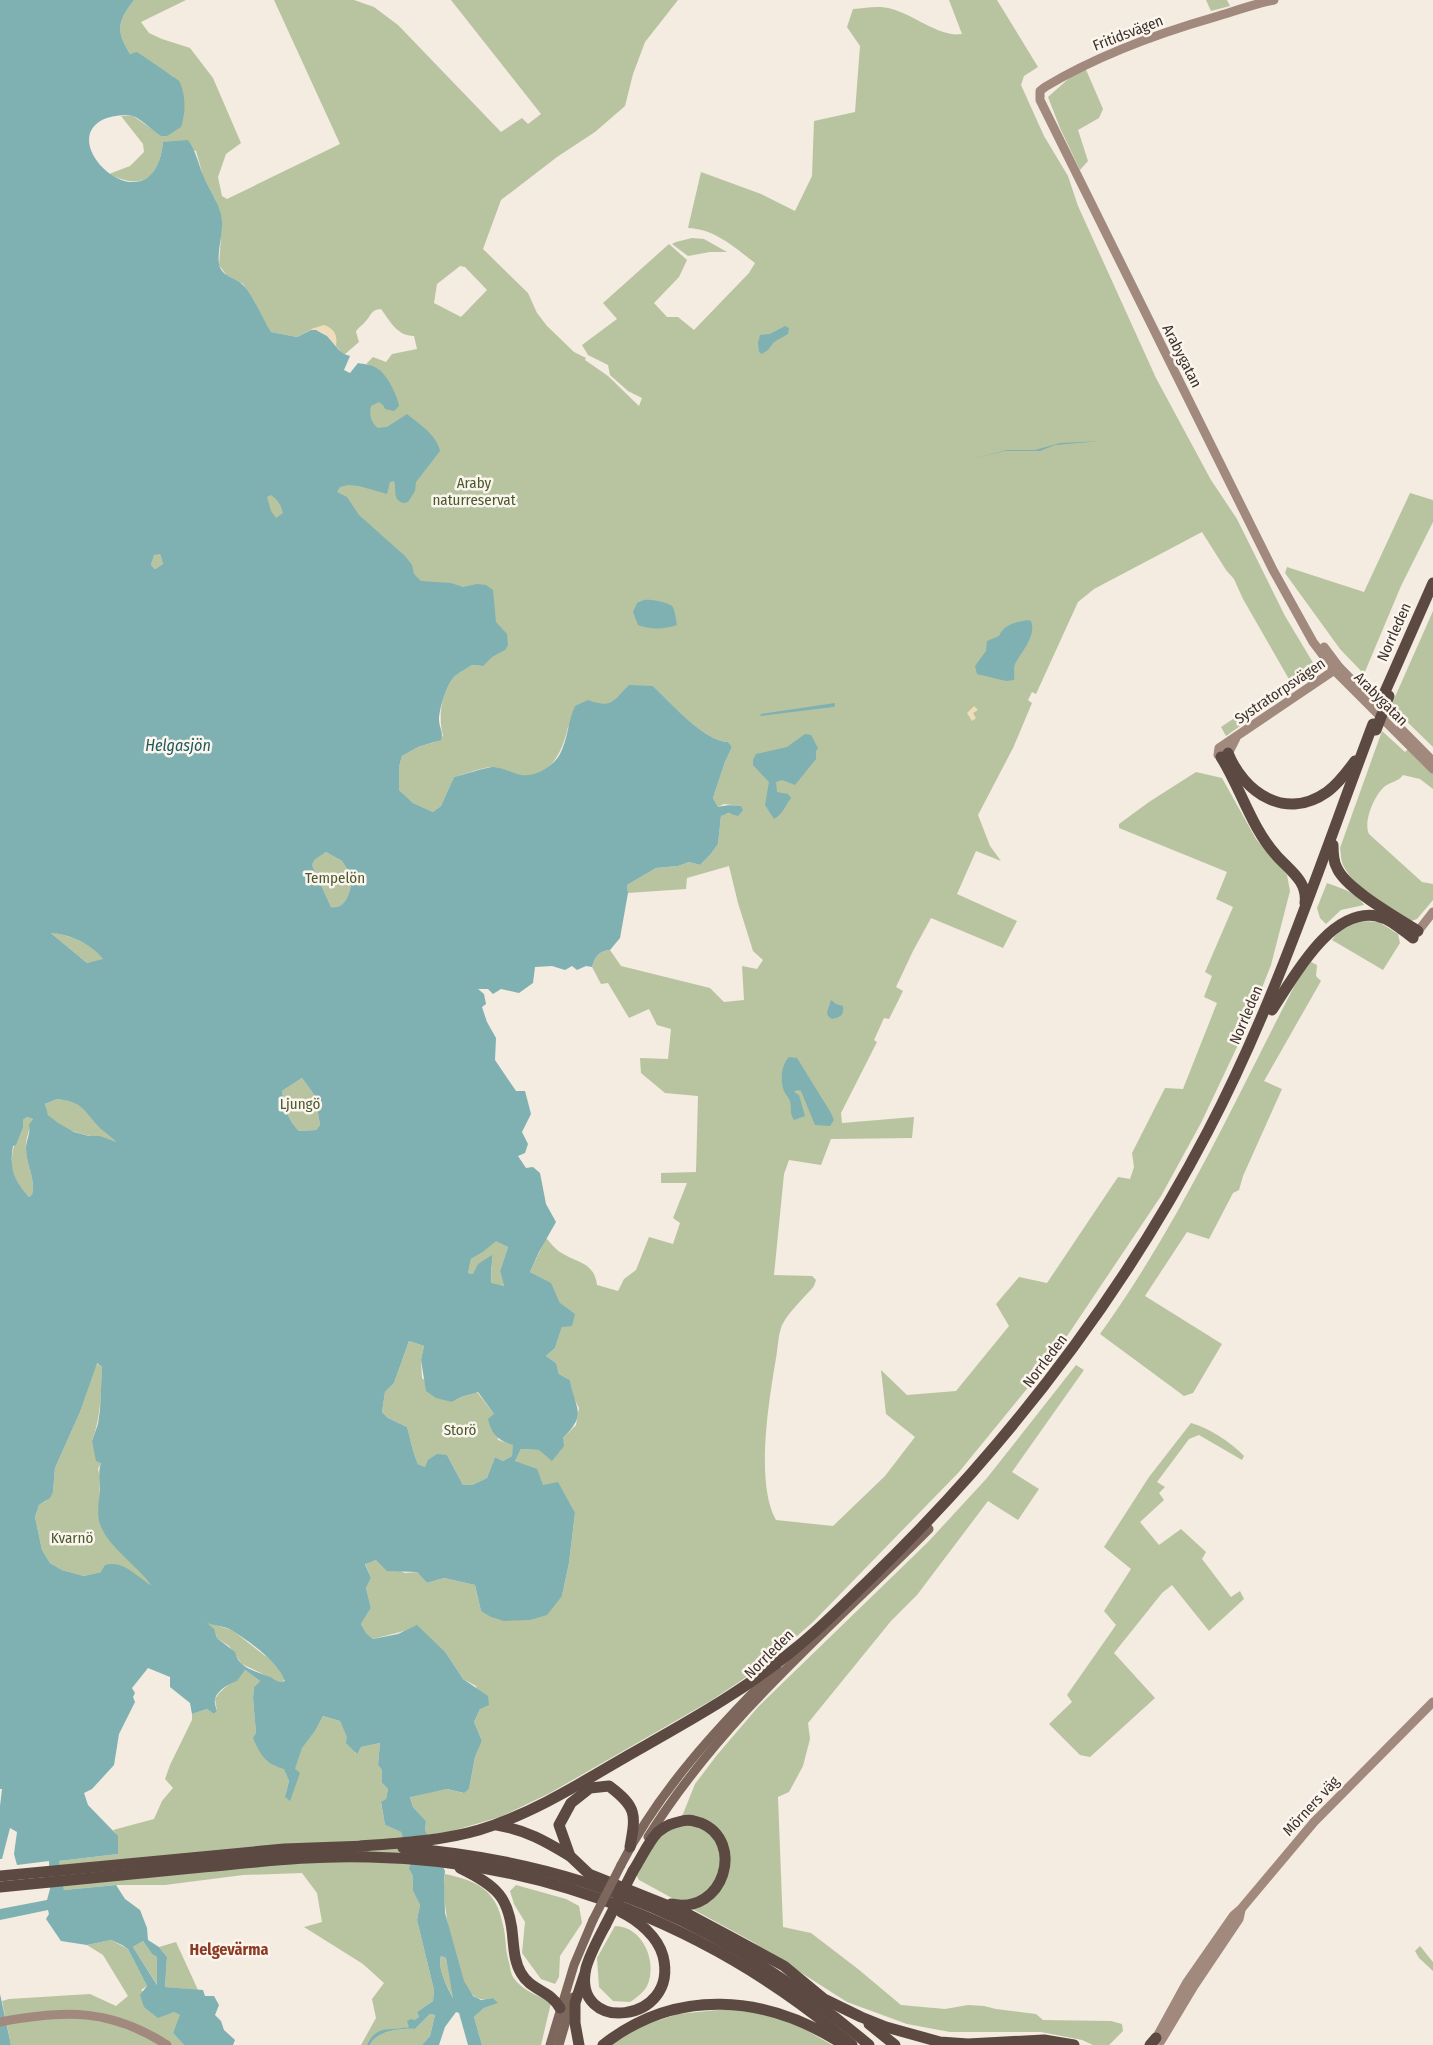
<svg xmlns="http://www.w3.org/2000/svg" width="1433" height="2045" viewBox="0 0 1433 2045" font-family="'Fira Sans Condensed',sans-serif">
  <style>
    .green { fill: #b8c4a0; fill-rule: evenodd }
    .sand { fill: #efdcb8 }
    .water { fill: #7fb0b2; fill-rule: evenodd }
    .lines { fill: none; stroke-linecap: round; stroke-linejoin: round }
    .secondary { stroke: #a18a7d; stroke-width: 9 }
    .primary { stroke: #7d675c; stroke-width: 9 }
    .highway { stroke: #5c4a42; stroke-width: 11 }
    .primary-bridge { stroke: #7d675c; stroke-width: 9 }
    .highway-bridge { stroke: #5c4a42; stroke-width: 11 }
    .labels { text-anchor: middle; dominant-baseline: central; stroke-width: 5; stroke-linejoin: round; paint-order: stroke }
    .street-label { font-size: 15px; fill: #3b302b; stroke: #fbf5ee }
    .park-label { font-size: 15px; fill: #4a5a2e; stroke: #fbf5ee }
    .water-label { font-size: 16px; font-style: italic; fill: #1f5a5e; stroke: #fbf5ee }
    .neighbourhood-label { font-size: 16px; font-weight: bold; fill: #8c3b22; stroke: #fbf5ee }
  </style>
  <rect width="100%" height="100%" fill="#f4ebe1"/>
  <g class="green">
    <path d="M134,0H186L141,22L149,33L162,39L190,48L213,78L241,143L226,154L218,177L222,196L227,199L340,144L274,0H354L374,7L398,25L501,132L522,118L528,124L541,114L451,0H678L645,42L633,74L625,106L595,132L557,157L501,200L483,249L528,293L537,313L547,326L574,352L586,358L585,360L608,376L639,406L642,398L628,391L610,375L608,365L588,355L582,345L617,319L603,303L669,244L687,260L679,277L654,303L667,317H678L694,330L749,273L755,263C734,247 715,229 688,228L701,172L761,194L795,211L812,176L814,121L855,112L860,46L847,27L853,9C867,8 879,5 892,9C914,15 941,38 962,34L949,0H997L1038,67L1024,76L1021,85L1044,136L1068,176L1078,206L1156,378L1211,480L1237,519L1285,616L1318,671L1226,736L1221,727L1290,681L1243,599L1234,579L1226,570L1202,532L1094,589L1078,602L1036,694L1032,692L1028,700L1032,703L1013,748L978,815L990,846L1001,861L976,851L957,894L1017,921L1003,948L931,918L913,951L896,987L903,991L889,1019L884,1018L874,1040L877,1042L841,1113L842,1123L914,1117L912,1138L831,1139L821,1165L789,1160L784,1174L774,1275L812,1276L816,1280L814,1286C805,1297 786,1314 781,1328C778,1337 778,1348 776,1358C769,1400 755,1483 776,1520L833,1526L885,1476L915,1437L886,1414L881,1370L907,1395L956,1391L1009,1326L996,1304L1019,1277L1047,1283L1118,1177L1130,1179L1134,1167L1132,1153L1165,1088L1183,1089L1217,1003L1204,997L1212,976L1205,972L1233,907L1216,899L1227,872L1119,828V824L1149,802L1196,772L1222,778L1256,839L1287,875L1290,891L1271,965L1247,1026L1201,1123L1161,1196L1053,1357L959,1472L813,1622L763,1666L712,1700L550,1793L500,1817L452,1831L427,1835L425,1830L426,1821L413,1807L410,1796L447,1789L463,1793L469,1789L475,1757L482,1741L474,1722L480,1709L476,1686L463,1679L446,1653L408,1630L373,1639L366,1633L361,1624L371,1608L366,1588L371,1578L365,1563L376,1560L405,1573L417,1572L427,1583L444,1578L475,1585L481,1611L530,1620L562,1596L569,1563L575,1513L515,1461L521,1449L539,1450L563,1438L576,1425L579,1408L573,1396L570,1380L559,1374L556,1363L546,1356L555,1348L562,1327L560,1303L550,1283L530,1272L546,1238C550,1242 555,1249 560,1252C576,1263 594,1261 597,1285L618,1291L624,1279L636,1270L649,1237L673,1244L680,1223L673,1218L687,1183H661V1173L696,1172L698,1096L665,1093L641,1073L640,1058L668,1059L671,1029L657,1025L649,1009L629,1018L608,983L601,984L592,967C595,957 598,951 610,950L621,966L710,988L724,1002L744,1000L742,966L757,969L763,960L753,951L738,903L729,866L687,878L686,889L628,893L627,885L656,868L678,866L689,862L700,865L710,855L718,844L721,816L725,813L734,814L741,806L724,804L718,807L713,798L725,762L732,747L728,742C705,742 670,702 653,686L631,699L568,727C563,751 549,782 518,775C510,773 500,766 492,767C479,768 467,774 454,777L441,806L433,812L413,803L399,790V767L402,756L418,747L435,742L443,736C438,716 441,695 453,678C457,673 466,669 472,665L483,666L271,543L259,494L379,369L366,364L373,357L386,362L392,354L417,349L414,336C397,336 390,321 381,309C370,310 372,315 365,322C362,326 358,327 356,332L359,342L344,355L336,346V337L334,332L314,328L297,337L271,332L261,317L255,302L243,284L227,276L219,265L222,221L216,201L203,176L196,151L163,142C159,178 143,191 109,174L130,166L144,152L143,144L121,116H133L162,136C197,126 181,104 174,77L137,53L130,54C115,30 118,21 134,0ZM460,266L465,267L487,290L461,317L434,303L437,284Z"/>
    <polygon points="1206,0 1227,0 1230,6 1211,11"/>
    <polygon points="1084,65 1103,109 1099,118 1078,130 1088,161 1080,170 1060,128 1048,97"/>
    <polygon points="692,238 704,239 727,252 710,252 688,256 672,244 676,242"/>
    <polygon points="1410,493 1433,500 1433,522 1401,586 1364,674 1340,649 1285,573 1287,567 1364,592"/>
    <polygon points="154,554 160,554 163,564 155,569 151,565"/>
    <polygon points="1433,611 1433,747 1391,706"/>
    <path d="M1382,731L1405,752L1408,749L1433,773V789L1420,779L1403,775C1398,782 1390,782 1384,787C1374,796 1363,822 1369,834L1422,882L1433,884V900L1417,919L1411,921C1388,906 1358,892 1344,867C1341,862 1341,854 1340,848Z"/>
    <path d="M326,852L342,861L352,877C351,889 347,910 331,907L312,865L313,860Z"/>
    <path d="M1327,883C1340,888 1357,892 1364,905L1341,910L1326,924L1320,918L1317,908Z"/>
    <path d="M1363,921L1379,922L1398,934L1400,943L1383,970L1332,940C1339,929 1351,925 1363,921Z"/>
    <path d="M50,932C71,936 90,942 104,960L87,963Z"/>
    <path d="M1311,962L1317,965L1316,976L1321,981L1264,1081L1282,1089L1243,1176L1239,1190L1233,1193L1209,1239L1187,1232L1145,1296L1222,1344L1193,1393L1184,1396L1100,1334C1180,1223 1236,1098 1299,977Z"/>
    <path d="M302,1078L315,1096L320,1125L316,1130L299,1131C287,1119 285,1108 282,1091Z"/>
    <path d="M57,1099L72,1101L83,1106L102,1129L117,1143C97,1135 62,1135 48,1115C46,1112 46,1107 45,1104Z"/>
    <path d="M27,1117L33,1119C30,1128 25,1139 26,1149C27,1166 36,1179 32,1196L29,1197C3,1170 11,1152 23,1120Z"/>
    <polygon points="496,1240 508,1247 500,1271 504,1286 491,1284 492,1265 473,1274 468,1273 471,1259 483,1252"/>
    <path d="M409,1341L424,1346L421,1360L422,1378L452,1402L461,1397L477,1392L494,1414L498,1440L514,1445L512,1456L503,1461L495,1457L487,1478L472,1485H463L447,1455L425,1467L418,1464C412,1451 411,1440 407,1427L388,1418L382,1412L385,1392L394,1383Z"/>
    <path d="M96,1363L102,1367C101,1393 101,1417 92,1441L101,1463L98,1469L100,1477L99,1521L121,1553L136,1566L152,1586L146,1582L101,1572L84,1576L62,1570L50,1563L42,1550L35,1517L39,1505L46,1501L53,1492L55,1468L80,1412Z"/>
    <polygon points="1076,1365 1084,1370 1012,1472 1039,1489 1018,1520 988,1501 917,1595 891,1621 808,1723 810,1739 803,1766 789,1792 778,1797 783,1927 811,1933 858,1969 901,2005 945,2009 968,2005 984,2006 996,2009 1036,2014 1043,2020 1111,2021 1122,2024 1123,2031 1109,2045 1093,2045 1082,2040 1041,2032 950,2032 907,2024 847,2002 753,1942 639,1880 635,1873 649,1850 683,1814 695,1784 717,1755 758,1707 928,1542 987,1478"/>
    <path d="M1191,1423C1209,1428 1231,1442 1244,1456L1242,1460L1199,1435L1189,1439L1157,1482L1165,1487L1159,1493L1164,1500L1140,1522L1159,1545L1181,1529L1206,1552L1202,1559L1231,1597L1240,1591L1244,1599L1209,1631L1172,1585L1162,1593L1114,1653L1155,1698L1090,1757L1080,1755L1049,1724L1072,1702L1067,1695L1116,1625L1104,1611L1131,1569L1104,1547L1149,1477Z"/>
    <polygon points="205,1622 232,1630 264,1655 273,1660 285,1680 281,1682 277,1681 242,1664 229,1646 217,1638 216,1634"/>
    <path d="M245,1670L260,1681L254,1687L253,1698L256,1733L275,1766L284,1768L289,1781L285,1797L302,1747L315,1731L323,1716L340,1721L356,1754L361,1747L380,1743L378,1765L382,1770V1783L388,1789L386,1799L381,1803L385,1825L401,1832L410,1864L409,1869L413,1876V1891L420,1905L417,1920L434,1990L433,2001L417,2012L419,2017L410,2027C391,2031 376,2025 367,2045H361L376,2018L372,1999L384,1983L363,1964L304,1927L322,1922L317,1893L302,1873L243,1875L165,1885H116L64,1890L59,1861L118,1854V1837L113,1830L154,1819L162,1801L173,1788L165,1779L170,1765L192,1720V1714L207,1709L214,1714L217,1711L215,1699L219,1693Z"/>
    <path d="M445,1874C477,1881 496,1889 503,1925C506,1936 505,1947 508,1959C510,1964 510,1972 513,1977C522,1991 538,1995 551,2003L541,2045H482L474,2017L484,2008L497,2003L493,1998C486,1999 480,2001 474,1996C455,1983 440,1896 445,1874Z"/>
    <polygon points="516,1885 566,1899 579,1906 582,1923 560,1956 559,1977 555,1984 541,1979 522,1953 525,1922 514,1904 510,1891"/>
    <path d="M615,1926C643,1926 658,1963 647,1986C644,1992 636,1998 630,2002L613,2001L599,1987L597,1958Z"/>
    <polygon points="111,1940 128,1949 147,1986 141,1990 168,2014 174,2012 181,2015 173,2033 184,2045 11,2045 2,2001 9,1999 90,1994 116,2006 128,1996 103,1955 87,1945"/>
    <polygon points="143,1941 152,1954 157,1957 158,1986 133,1947"/>
    <polygon points="176,1942 198,1990 165,1987 167,1957 159,1947"/>
    <polygon points="1420,1946 1433,1962 1433,1971 1419,1958 1415,1951"/>
    <path d="M441,1956L446,1958L454,1999C447,1987 437,1969 441,1956Z"/>
    <polygon points="728,2009 767,2014 801,2027 832,2045 611,2045 642,2026 678,2014"/>
    <path d="M430,2014L435,2015L430,2036L422,2045H370C376,2031 401,2028 415,2029Z"/>
  </g>
  <g class="sand">
    <path d="M324,325C334,328 338,336 336,346C329,337 323,330 311,330L314,328Z"/>
    <polygon points="974,706 978,710 973,713 976,718 972,721 967,713"/>
  </g>
  <g class="water">
    <path d="M0,0H134C118,21 115,30 130,54L137,52C143,56 176,78 179,81C186,93 186,115 181,127L167,136H161C153,131 141,119 133,116C124,114 110,116 102,120C54,146 154,232 163,142L188,140C196,151 198,163 203,175C209,190 221,205 222,221C223,235 217,250 219,264C222,278 236,277 244,286C256,300 261,317 271,332L297,337L311,330H316L327,336L339,350L344,354L350,356L344,370L350,373L358,363C364,364 372,365 377,368C386,373 398,396 399,406L394,411L385,409L383,405L379,402L371,406C369,414 371,423 378,428L387,427L407,414C419,424 437,435 440,451L416,482L415,491L408,502L403,503C392,499 397,490 394,481L390,482L387,494L359,486L348,485L340,487L337,492L347,497L359,515L405,556L412,565L414,574L421,581L451,583L463,587L477,584L486,585L493,590L496,622L507,634L508,645L505,650L492,657L483,666L472,665C467,668 460,672 455,676C447,683 439,709 439,720C439,727 444,733 441,740L418,747L402,756L399,767V790L413,803L433,812L441,806L454,777C467,774 479,769 492,767C500,766 510,772 517,774C533,779 552,768 560,754C568,739 568,721 575,706L588,700C612,709 613,701 629,685L653,686C670,702 705,742 728,742L732,747L725,762L713,798L718,807C725,805 734,805 741,806L743,810L738,816L728,813L721,816L718,844L710,855L700,865L689,862L678,866L656,868L627,885L628,893L620,938L610,950C598,951 595,957 592,967L586,966L577,970L572,966L565,970L552,966L535,967L533,983L519,993L501,989L493,994L488,989H478L484,994L486,1004L482,1007L487,1022L496,1038L495,1060L516,1091H525L531,1114L522,1132L528,1144L525,1153L518,1156L526,1168L533,1167L540,1173L546,1204L556,1222L539,1252L530,1272L551,1283L560,1303L575,1314L572,1326L562,1327L555,1348L546,1356L556,1363L559,1374L570,1380C575,1410 588,1413 563,1438L564,1446L552,1461L539,1450L521,1449L515,1461L537,1469L543,1485L558,1482L575,1513L569,1563L562,1596L547,1615L530,1620L504,1621L491,1617L481,1611L475,1585L444,1578L427,1583L417,1572L387,1571L376,1560L365,1564L371,1578L366,1588L371,1608L361,1624L366,1633L373,1639L398,1634L417,1625L446,1653L463,1679L488,1696L489,1705L480,1709L474,1722L482,1741L475,1757L469,1789L464,1793L447,1789L410,1797L413,1807L426,1821L425,1830L445,1871L444,1880L445,1913L464,1981L473,1996L481,2000L493,1998L498,2003L484,2008L474,2017L482,2045H468L459,2013L456,2012L445,2027L439,2045H422L430,2036L435,2015L430,2014L415,2029C401,2028 376,2031 370,2045H367C376,2024 391,2031 409,2027L407,2021L411,2019L415,2020L419,2017L417,2012L433,2001L434,1990L417,1920L420,1905L413,1891V1876L409,1869L410,1864L401,1832L385,1825L381,1802L386,1799L388,1789L382,1783V1770L378,1765L380,1743L361,1747L357,1754L346,1743L347,1737L340,1721L323,1716L315,1731L302,1748L295,1769L300,1773L290,1801L285,1797L289,1781L284,1769C265,1764 260,1754 253,1738L256,1733L253,1698L254,1687L260,1681L245,1670L237,1681C230,1683 217,1690 215,1699C214,1702 216,1708 217,1711L214,1714L207,1709L192,1714L190,1703L170,1687V1677L148,1668L132,1688L135,1693L133,1697L135,1702L119,1734L114,1765L92,1789L84,1793L88,1805L118,1836V1854L59,1861L64,1890L116,1885L125,1899L140,1910L147,1928L148,1940L159,1947L167,1957L165,1987L203,1990L205,1996H214L219,2005L215,2015L221,2021L224,2030L235,2040L233,2045H184L173,2033L180,2015L174,2012L158,2018L144,2007L140,1995L147,1986L128,1949L122,1945L111,1940L87,1945L61,1941L46,1919L49,1914L48,1910L0,1920V1909L47,1900L50,1889L49,1861L17,1865L14,1854L17,1832L10,1828L2,1859H0V1806L2,1789H0ZM271,495C278,500 281,505 283,513L276,518L271,511L267,497ZM160,554L163,564L155,569L151,565L154,555ZM326,852L342,861L352,877C351,889 347,910 331,907L312,865L314,860ZM51,933C70,934 91,944 103,959L87,963ZM302,1078L315,1096L320,1125L316,1130L299,1131C287,1119 285,1108 282,1091ZM57,1099C85,1102 83,1111 101,1129C106,1133 111,1137 116,1142L100,1136H89L74,1132L58,1123L48,1115L45,1104ZM27,1117L33,1119L29,1125C31,1132 26,1141 26,1148C26,1165 36,1178 32,1195L29,1197C14,1181 9,1168 13,1146L16,1145L23,1127V1120ZM496,1241L508,1247L500,1271L504,1286L491,1283L492,1255L478,1264L473,1274L468,1273L471,1259L483,1252ZM409,1341L424,1346L421,1360L426,1391L436,1398L452,1402L461,1397L478,1392L494,1414L488,1419C492,1435 498,1440 513,1445L512,1456L503,1461L495,1457L487,1478L472,1485H463L447,1455L437,1454L428,1460L425,1467L418,1464C412,1451 411,1440 407,1427L388,1418L382,1412L385,1392L394,1383ZM97,1363L102,1367L100,1410L98,1424L92,1441L96,1461L101,1463C98,1471 100,1480 100,1490C99,1499 97,1512 99,1521C105,1545 137,1565 151,1585C135,1576 124,1560 105,1565L101,1572L84,1576L62,1570L50,1563L42,1550L35,1517L39,1505L50,1498L53,1492L55,1468L80,1412ZM207,1623C214,1626 226,1626 233,1631C252,1644 276,1659 285,1681C278,1683 276,1680 270,1677C256,1671 239,1669 235,1652L217,1638L214,1629ZM143,1941L152,1954L157,1957V1985L133,1947ZM441,1956L446,1958L453,1998C447,1987 437,1968 441,1956Z"/>
    <polygon points="785,326 789,328 788,334 774,342 768,350 762,354 759,352 758,343 760,335 770,334"/>
    <polygon points="1101,441 1055,445 1040,451 1005,451 968,460 1007,450 1035,450 1060,443"/>
    <path d="M644,600C650,599 667,602 672,606C675,609 676,621 677,625C665,629 650,630 638,625L633,612L637,603Z"/>
    <path d="M1027,620L1031,621C1037,636 1021,652 1015,664C1013,669 1015,674 1014,680L1006,681L977,674L975,666L986,651L987,641L999,636C1005,624 1014,623 1027,620Z"/>
    <polygon points="835,703 835,706 833,707 760,716 761,714"/>
    <path d="M805,734L811,735L818,748L816,751V759L795,785L782,780L776,782L777,792L788,794L791,798C785,806 783,814 774,819L765,805L769,782L753,765V760L756,754L787,747Z"/>
    <path d="M831,1000L836,1004L843,1006C844,1015 841,1017 832,1019L828,1016L827,1012Z"/>
    <path d="M789,1057L797,1058L831,1113L834,1120L830,1126L815,1125L801,1091L797,1090L794,1092L799,1095L805,1116L794,1120C789,1113 792,1108 790,1101C789,1098 785,1094 784,1091C780,1080 781,1065 789,1057Z"/>
    <polygon points="0,1994 11,2045 0,2045"/>
  </g>
  <g class="lines">
    <g class="secondary">
      <path d="M1274,0C1254,4 1235,11 1215,17C1156,34 1098,55 1045,87L1040,91V100L1273,570L1313,642L1335,671L1433,769"/>
      <polyline points="1324,647 1339,667 1386,715"/>
      <polyline points="1401,729 1433,761"/>
      <polyline points="1236,738 1227,756 1223,758 1218,755 1219,748 1339,667"/>
      <polyline points="1415,935 1433,912"/>
      <path d="M0,2022C64,2010 110,2008 167,2045"/>
      <polyline points="1161,2041 1194,1986 1239,1919 1241,1910"/>
      <polyline points="1154,2042 1187,1982 1233,1916 1241,1909 1314,1822 1433,1702"/>
    </g>
    <g class="primary">
      <path d="M648,1837C722,1718 831,1628 929,1529"/>
      <path d="M621,1865C659,1790 718,1727 777,1668"/>
      <polyline points="550,2045 574,1965 593,1920"/>
      <polyline points="559,2045 573,1997"/>
    </g>
    <g class="highway">
      <polyline points="1384,694 1433,583"/>
      <path d="M1228,753C1244,793 1286,821 1327,792C1338,784 1347,772 1355,761"/>
      <path d="M1221,757C1241,789 1251,827 1276,855C1289,870 1308,881 1305,903"/>
      <path d="M1333,845C1333,853 1333,861 1337,868C1346,889 1398,918 1418,931"/>
      <path d="M1272,1010C1294,977 1330,908 1377,916C1391,919 1402,930 1413,938"/>
      <path d="M497,1825C526,1830 545,1841 570,1856"/>
      <path d="M361,1846C400,1843 441,1841 479,1830C532,1814 581,1783 629,1755C687,1722 746,1690 797,1647C822,1627 844,1604 867,1582C1004,1450 1120,1300 1208,1131C1276,1001 1321,861 1373,724"/>
      <path d="M630,1847C636,1814 637,1807 609,1786L590,1788L571,1803L559,1825L570,1856L589,1874L684,1912L729,1936L784,1966L824,1999L861,2017L886,2027L940,2042L968,2044L1044,2040L1074,2045"/>
      <path d="M403,1848C586,1862 730,1927 869,2045"/>
      <path d="M460,1868C497,1886 510,1897 513,1940C514,1951 515,1963 521,1973C531,1991 550,1990 560,2008"/>
      <path d="M633,1871C641,1859 648,1842 658,1832C666,1825 673,1823 682,1821C690,1819 693,1821 701,1823C745,1841 725,1915 671,1904"/>
      <polyline points="0,1876 284,1849 367,1846"/>
      <path d="M0,1887C67,1880 135,1874 203,1867C258,1862 314,1855 369,1857C548,1860 718,1930 852,2045"/>
      <path d="M605,1926C598,1939 590,1954 586,1968C571,2035 680,2024 663,1956C658,1937 638,1920 621,1912"/>
      <polyline points="869,2024 895,2045"/>
      <polyline points="579,2045 575,2023 575,2003 584,1976"/>
      <path d="M603,2045C677,1987 765,1995 841,2043"/>
      <polyline points="1150,2045 1156,2038"/>
    </g>
    <polyline class="primary-bridge" points="593,1920 621,1865"/>
    <g class="highway-bridge">
      <polyline points="1376,730 1389,696"/>
      <polyline points="605,1926 633,1871"/>
    </g>
  </g>
  <g class="labels">
    <g class="street-label">
      <text transform="translate(1128 33) rotate(-21)">Fritidsvägen</text>
      <text transform="translate(1182 356) rotate(63)">Arabygatan</text>
      <text transform="translate(1394 632) rotate(-66)">Norrleden</text>
      <text transform="translate(1280 691) rotate(-34)">Systratorpsvägen</text>
      <text transform="translate(1381 699) rotate(45)">Arabygatan</text>
      <text transform="translate(1246 1015) rotate(-67)">Norrleden</text>
      <text transform="translate(1045 1361) rotate(-53)">Norrleden</text>
      <text transform="translate(769 1654) rotate(-45)">Norrleden</text>
      <text transform="translate(1311 1806) rotate(-47)">Mörners väg</text>
    </g>
    <g class="park-label">
      <text x="474" y="483">Araby<tspan x="474" dy="17">naturreservat</tspan></text>
      <text x="335" y="878">Tempelön</text>
      <text x="300" y="1104">Ljungö</text>
      <text x="460" y="1430">Storö</text>
      <text x="72" y="1538">Kvarnö</text>
    </g>
    <g class="water-label">
      <text x="178" y="745">Helgasjön</text>
    </g>
    <g class="neighbourhood-label">
      <text x="229" y="1949">Helgevärma</text>
    </g>
  </g>
</svg>
